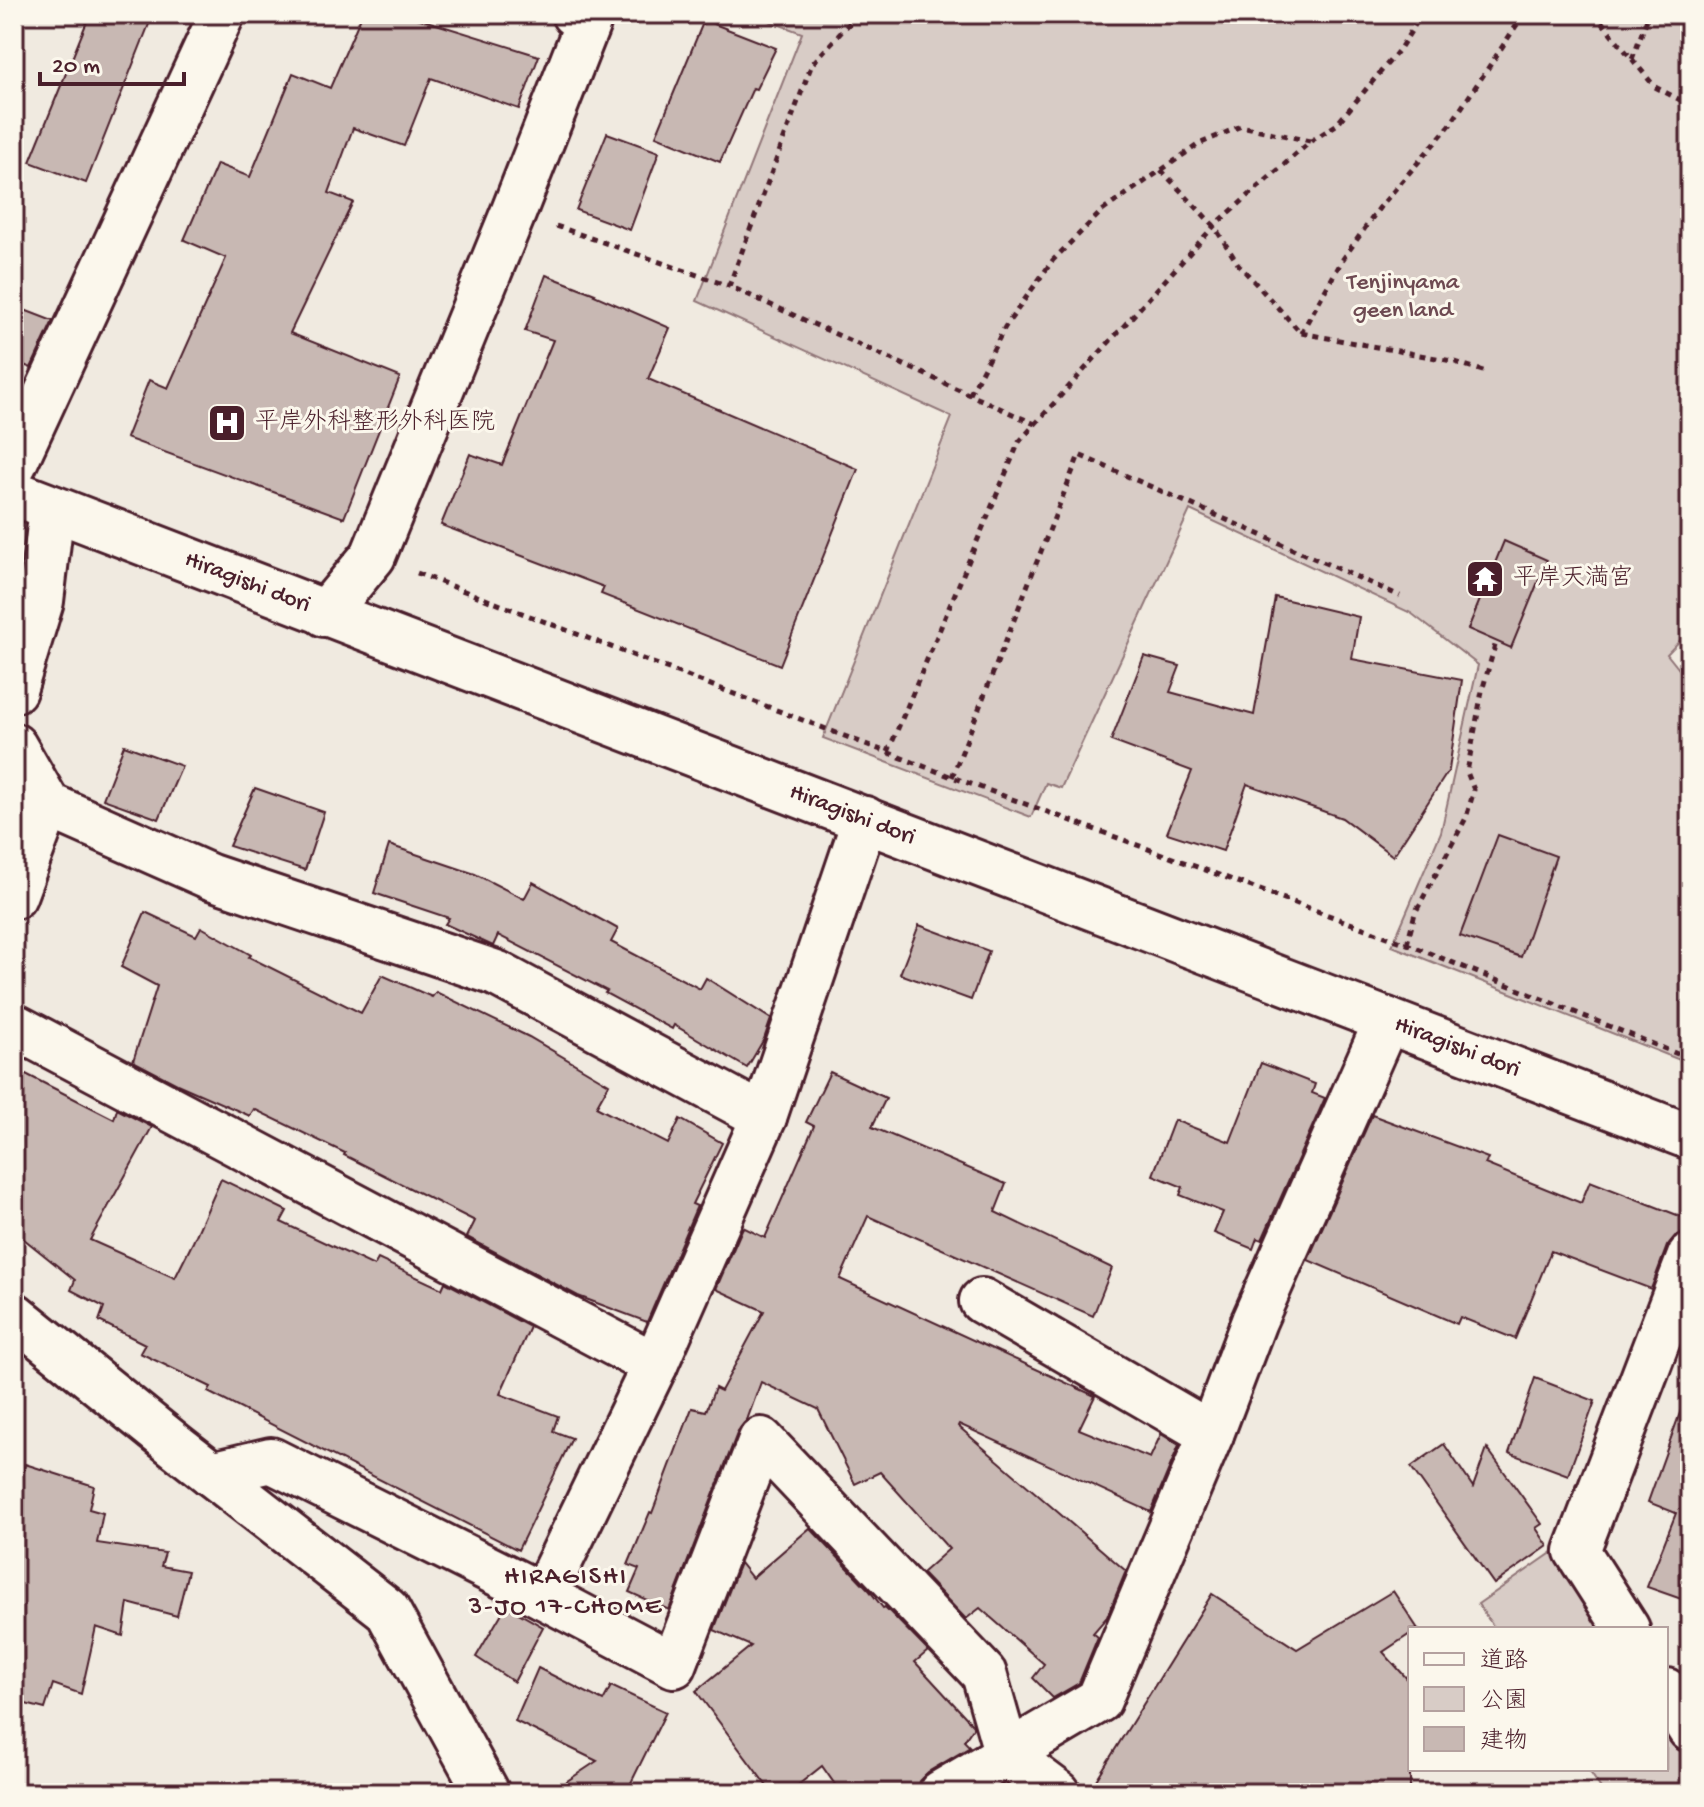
<svg xmlns="http://www.w3.org/2000/svg" width="1704" height="1807" viewBox="0 0 1704 1807" font-family="'Gochi Hand','Klee One',sans-serif">
  <style>
    .green { fill: #d8ccc6; stroke: #917678; stroke-width: 2 }
    .building { fill: #c8b8b3; stroke: #4a1f2b; stroke-width: 2 }
    .lines { fill: none; stroke-linecap: round; stroke-linejoin: round }
    .street-casing { stroke: #4a1f2b; stroke-width: 50 }
    .secondary-casing { stroke: #4a1f2b; stroke-width: 50 }
    .path { stroke: #4a1f2b; stroke-width: 5; stroke-dasharray: 6 6; stroke-linecap: butt }
    .street { stroke: #fbf7ec; stroke-width: 44 }
    .secondary { stroke: #fbf7ec; stroke-width: 44 }
    .labels { text-anchor: middle; dominant-baseline: central; stroke-width: 6; stroke-linejoin: round; paint-order: stroke }
    .park-label { font-size: 24px; fill: #6e4a52; stroke: #fbf7ec }
    .poi-label { font-size: 24px; fill: #4a1f2b; stroke: #fbf7ec; text-anchor: start }
    .street-label { font-size: 24px; fill: #4a1f2b; stroke: #fbf7ec }
    .neighbourhood-label { font-size: 26px; letter-spacing: 2px; fill: #4a1f2b; stroke: #fbf7ec }
  </style>
  <rect width="100%" height="100%" fill="#f0eae0"/>
  <filter id="ink" filterUnits="userSpaceOnUse"><feTurbulence type="fractalNoise" baseFrequency=".0125" numOctaves="2"/><feDisplacementMap in="SourceGraphic" scale="16" xChannelSelector="R" yChannelSelector="G"/><feConvolveMatrix kernelMatrix="1 2 1 2 8 2 1 2 1" color-interpolation-filters="sRGB"/></filter>
  <g filter="url(#ink)">
    <g class="green">
      <polygon points="750,14 1690,14 1690,630 1667,654 1690,683 1690,1064 1392,946 1441,832 1478,665 1411,613 1190,510 1061,788 1046,783 1031,817 823,738 952,417 697,301 802,33"/>
      <polygon points="1553,1552 1604,1629 1495,1629 1478,1604"/>
      <polygon points="1666,1722 1690,1758 1690,1788 1683,1793 1604,1793 1588,1769 1666,1769"/>
    </g>
    <g class="building">
      <polygon points="90,14 153,14 86,183 30,162"/>
      <polygon points="362,14 404,14 539,56 519,109 431,78 404,146 353,128 329,193 353,202 290,333 400,377 344,518 126,438 149,380 168,388 226,258 184,240 217,164 250,177 293,73 330,88"/>
      <polygon points="704,20 776,48 756,89 753,88 720,162 656,136"/>
      <polygon points="607,133 659,152 630,230 576,210"/>
      <polygon points="546,275 595,294 594,295 670,328 648,379 858,469 780,665 601,594 604,587 441,525 470,454 502,465 553,340 525,331"/>
      <polygon points="14,306 53,321 31,368 14,361"/>
      <polygon points="1504,541 1547,560 1511,648 1468,629"/>
      <polygon points="1275,597 1359,617 1352,659 1462,680 1449,770 1393,856 1342,818 1247,784 1223,851 1167,833 1192,771 1111,741 1144,656 1180,666 1170,692 1254,715"/>
      <polygon points="124,745 182,766 159,819 103,799"/>
      <polygon points="255,788 324,812 305,870 229,846"/>
      <polygon points="1498,835 1556,856 1521,957 1460,936"/>
      <polygon points="389,845 475,874 524,899 533,882 618,929 611,942 700,989 706,978 771,1019 764,1039 747,1068 674,1025 672,1029 605,993 607,991 498,935 493,946 445,924 449,918 374,893"/>
      <polygon points="145,912 196,936 201,927 251,955 249,957 361,1013 382,975 432,997 436,992 529,1037 609,1084 596,1107 668,1144 680,1119 722,1143 692,1204 697,1206 647,1322 578,1296 467,1237 475,1221 344,1155 345,1153 254,1109 250,1116 177,1084 133,1061 157,986 121,967"/>
      <polygon points="919,925 989,951 971,1000 900,974"/>
      <polygon points="1261,1063 1315,1084 1312,1093 1325,1098 1262,1240 1257,1238 1253,1249 1214,1233 1223,1212 1180,1195 1183,1187 1153,1175 1174,1120 1230,1142"/>
      <polygon points="14,1068 114,1119 117,1109 152,1127 90,1240 175,1278 193,1242 221,1179 287,1211 281,1222 374,1266 378,1259 442,1289 445,1282 530,1327 500,1394 558,1416 553,1431 572,1438 518,1550 208,1392 211,1387 140,1353 145,1344 99,1321 104,1307 71,1290 75,1280 14,1231"/>
      <polygon points="830,1072 886,1098 872,1127 1006,1184 995,1212 1112,1268 1093,1316 868,1216 840,1279 1095,1396 1079,1429 1150,1458 1161,1434 1179,1445 1151,1512 959,1424 958,1426 1126,1571 1107,1617 1093,1633 1098,1637 1079,1683 1053,1698 1033,1678 1044,1664 980,1608 966,1619 922,1573 949,1549 880,1472 855,1484 818,1409 761,1382 747,1420 738,1431 669,1610 629,1592 639,1569 628,1565 650,1512 652,1513 692,1408 706,1411 715,1388 721,1391 764,1311 716,1289 743,1227 765,1238 814,1126 806,1122"/>
      <polygon points="1372,1115 1488,1158 1485,1164 1581,1203 1590,1181 1690,1220 1690,1232 1685,1232 1675,1236 1667,1246 1651,1289 1551,1251 1515,1339 1460,1317 1457,1324 1308,1260"/>
      <polygon points="1535,1378 1595,1401 1568,1475 1509,1453"/>
      <polygon points="1685,1399 1690,1400 1690,1602 1647,1587 1676,1513 1648,1502"/>
      <polygon points="1444,1444 1473,1487 1487,1448 1542,1524 1536,1528 1548,1546 1494,1584 1411,1467"/>
      <polygon points="25,1464 94,1486 89,1509 103,1513 97,1543 165,1553 161,1566 188,1571 177,1616 128,1603 123,1636 96,1627 81,1694 53,1684 45,1709 14,1701 14,1509"/>
      <polygon points="810,1528 869,1590 883,1608 885,1607 928,1651 915,1662 973,1725 973,1728 964,1741 970,1747 928,1772 919,1781 916,1793 841,1793 822,1766 788,1793 772,1793 696,1691 751,1646 714,1630 740,1563 752,1578"/>
      <polygon points="1393,1591 1418,1629 1410,1629 1410,1634 1383,1652 1410,1682 1410,1793 1088,1793 1212,1594 1297,1649"/>
      <polygon points="506,1606 543,1627 514,1682 476,1657"/>
      <polygon points="538,1668 603,1701 611,1686 666,1712 626,1793 549,1793 597,1761 515,1721"/>
    </g>
    <g class="lines">
      <defs>
        <g id="street">
          <polyline points="14,464 222,14"/>
          <polyline points="325,614 373,556 514,211 589,20 574,14"/>
          <polyline points="14,690 41,601 52,508"/>
          <polyline points="14,746 48,805 14,896"/>
          <polyline points="48,805 211,877 496,973 764,1117"/>
          <polyline points="14,1026 655,1365"/>
          <polyline points="982,1301 1211,1434"/>
          <polyline points="14,1315 176,1446 387,1610 487,1793"/>
          <polyline points="212,1474 271,1460 543,1596 655,1365 764,1117 865,819"/>
          <polyline points="543,1596 674,1665 761,1440 984,1674 1007,1755 1058,1793"/>
          <polyline points="1627,1629 1577,1551 1690,1256"/>
          <polyline points="1666,1691 1690,1729"/>
          <polyline points="941,1793 1099,1700 1211,1434 1254,1321 1387,1020"/>
        </g>
        <g id="secondary">
          <path id="s1" d="M14,493L1690,1137"/>
        </g>
      </defs>
      <use href="#street" class="street-casing"/>
      <use href="#secondary" class="secondary-casing"/>
      <g class="path">
        <polyline points="858,14 812,64 729,286 1035,424"/>
        <polyline points="1593,14 1600,20 1655,87 1690,105"/>
        <polyline points="1632,59 1649,14"/>
        <polyline points="1161,170 1214,226 1238,264 1301,333 1452,361 1486,372"/>
        <polyline points="556,226 729,286"/>
        <polyline points="1301,333 1343,259 1380,207 1450,125 1524,14"/>
        <polyline points="970,394 1005,327 1053,260 1102,211 1199,144 1241,126 1310,141"/>
        <polyline points="417,573 952,777 1407,944 1690,1059"/>
        <polyline points="888,752 1019,442 1214,226 1311,141 1336,125 1399,50 1422,14"/>
        <polyline points="952,777 1079,455 1400,596"/>
        <polyline points="1407,944 1415,913 1466,818 1474,790 1467,772 1482,691 1496,642"/>
      </g>
      <use href="#street" class="street"/>
      <use href="#secondary" class="secondary"/>
    </g>
  </g>
  <defs>
    <symbol id="hospital-square" viewBox="-11 -11 22 22"><rect x="-9" y="-9" width="18" height="18" rx="4" fill="#4a1f2b" stroke="#fbf7ec"/><path d="M-5-5h3v3.5h4V-5h3V5h-3V1.5h-4V5h-3Z" fill="#fff"/></symbol>
    <symbol id="temple-square" viewBox="-11 -11 22 22"><rect x="-9" y="-9" width="18" height="18" rx="4" fill="#4a1f2b" stroke="#fbf7ec"/><path d="M0-6L5-2H3V0L6.5 2.5H4V6H1.5V3h-3V6H-4V2.5H-6.5L-3 0V-2H-5Z" fill="#fff"/></symbol>
  </defs>
  <g fill-rule="evenodd">
    <use href="#hospital-square" x="205" y="401" width="44" height="44"/>
    <use href="#temple-square" x="1463" y="557" width="44" height="44"/>
  </g>
  <g class="labels">
    <g class="park-label">
      <text x="1403" y="283">Tenjinyama<tspan x="1403" dy="28">geen land</tspan></text>
    </g>
    <g class="poi-label">
      <text x="255" y="423">平岸外科整形外科医院</text>
      <text x="1513" y="579">平岸天満宮</text>
    </g>
    <g class="street-label">
      <text stroke="none"><textPath href="#s1" startOffset="250">Hiragishi dori</textPath></text>
      <text stroke="none"><textPath href="#s1" startOffset="898">Hiragishi dori</textPath></text>
      <text stroke="none"><textPath href="#s1" startOffset="1546">Hiragishi dori</textPath></text>
    </g>
    <g class="neighbourhood-label">
      <text x="566" y="1578">HIRAGISHI<tspan x="566" dy="30">3-JO 17-CHOME</tspan></text>
    </g>
  </g>
  <rect width="1704" height="1807" fill="none" stroke="#fbf7ec" stroke-width="48"/>
  <rect x="24" y="24" width="1656" height="1759" fill="none" stroke="#4a1f2b" stroke-width="3" filter="url(#ink)"/>
  <rect x="1408" y="1627" width="260" height="144" fill="#fbf7ec" stroke="#b4a19f" stroke-width="2"/>
  <rect x="1424" y="1653" width="40" height="12" fill="#fbf7ec" stroke="#b4a19f" stroke-width="2"/>
  <text x="1480" y="1667" font-size="24" fill="#4a1f2b">道路</text>
  <rect x="1424" y="1687" width="40" height="24" fill="#d8ccc6" stroke="#b4a19f" stroke-width="2"/>
  <text x="1480" y="1707" font-size="24" fill="#4a1f2b">公園</text>
  <rect x="1424" y="1727" width="40" height="24" fill="#c8b8b3" stroke="#b4a19f" stroke-width="2"/>
  <text x="1480" y="1747" font-size="24" fill="#4a1f2b">建物</text>
  <path d="M40 72v12h144v-12" fill="none" stroke="#4a1f2b" stroke-width="4"/>
  <text x="52" y="72" font-size="24" fill="#4a1f2b" stroke="#fbf7ec" stroke-width="6" paint-order="stroke">20 m</text>
</svg>
